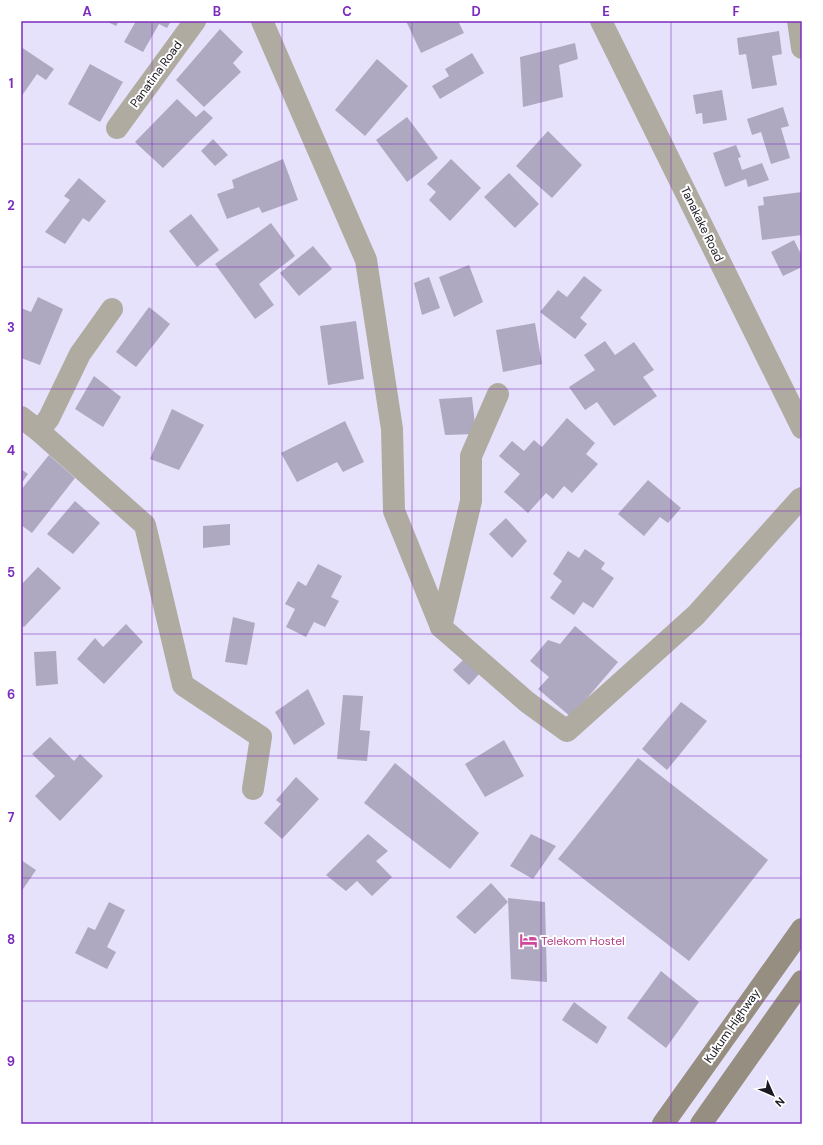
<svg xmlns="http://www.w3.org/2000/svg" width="823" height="1145" viewBox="0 0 823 1145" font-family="'DM Sans',sans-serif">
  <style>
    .building { fill: #aea9c0 }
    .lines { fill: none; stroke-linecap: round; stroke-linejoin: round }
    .minor { stroke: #b0aba1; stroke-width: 22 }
    .secondary { stroke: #968e80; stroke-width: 22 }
    .grid { fill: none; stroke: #7b2cbf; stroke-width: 1; stroke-opacity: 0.55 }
    .labels { text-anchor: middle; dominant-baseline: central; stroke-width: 4; stroke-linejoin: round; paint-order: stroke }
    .street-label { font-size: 12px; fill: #1b1921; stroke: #fff }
    .hotel-label { font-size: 12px; fill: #b23c85; stroke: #fff; text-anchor: start }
    .neatline { fill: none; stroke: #7b2cbf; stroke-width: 1.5 }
    .grid-label { font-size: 13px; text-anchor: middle; font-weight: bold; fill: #7b2cbf }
  </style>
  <rect width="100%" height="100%" fill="#e7e2fb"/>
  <g class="building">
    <polygon points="106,21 119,21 116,26"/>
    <polygon points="136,21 171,21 167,28 159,24 143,52 124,42"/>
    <polygon points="406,21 458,21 464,33 421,53"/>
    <polygon points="220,29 243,52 233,63 241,72 204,107 176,80"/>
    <polygon points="779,31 782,54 772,56 777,85 752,89 746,54 739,55 737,38"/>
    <polygon points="575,43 578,59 559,65 563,97 523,107 520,57"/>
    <polygon points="21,47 54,69 46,80 37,74 21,97"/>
    <polygon points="472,53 484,73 440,99 432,86 449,76 445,69"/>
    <polygon points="377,59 408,86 365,136 335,110"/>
    <polygon points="90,64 123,82 100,122 68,104"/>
    <polygon points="722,90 727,120 703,124 702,113 696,114 693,95"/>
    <polygon points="177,99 196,117 204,110 213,118 163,168 135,142"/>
    <polygon points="783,107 789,126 781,128 790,158 771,164 761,132 752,135 747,119"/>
    <polygon points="407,117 438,158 407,182 376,140"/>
    <polygon points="548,131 582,165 552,198 516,166"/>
    <polygon points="213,139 228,155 215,166 201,151"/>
    <polygon points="736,145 741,157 738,158 742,170 762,163 769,180 748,187 746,179 725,187 713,153"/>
    <polygon points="283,159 298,200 262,213 259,207 227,219 217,194 234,188 232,180"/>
    <polygon points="451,159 481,188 450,221 429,200 436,192 427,184"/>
    <polygon points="509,173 539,204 515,228 484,197"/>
    <polygon points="79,178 106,201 89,222 83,218 65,244 45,232 70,200 64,196"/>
    <polygon points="802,192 802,235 762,240 758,206 764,205 763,197"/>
    <polygon points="191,214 219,250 197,267 169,231"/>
    <polygon points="271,223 295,256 259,284 274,305 255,319 215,264"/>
    <polygon points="794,240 802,256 802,267 783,276 771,252"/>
    <polygon points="313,246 332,269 299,296 280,273"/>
    <polygon points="469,265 483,302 454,317 439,277"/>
    <polygon points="584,276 602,290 580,318 587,324 575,339 540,312 558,290 567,297"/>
    <polygon points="429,277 440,308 422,315 414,283"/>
    <polygon points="38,297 63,309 40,365 21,358 21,336 23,332 21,331 21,308 31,312"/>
    <polygon points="149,307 170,324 136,367 116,352"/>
    <polygon points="356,321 364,379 328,385 320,326"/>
    <polygon points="535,323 542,364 503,372 496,330"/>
    <polygon points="605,341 615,355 634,342 654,370 643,377 657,396 614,426 597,402 585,410 569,387 595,370 584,355"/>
    <polygon points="94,376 121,397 103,427 75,409"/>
    <polygon points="472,397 476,434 445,435 439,399"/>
    <polygon points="172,409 204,425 179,470 150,459"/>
    <polygon points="567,418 595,443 586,454 598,464 572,493 564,486 553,499 546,493 528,513 504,492 520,474 499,456 512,441 524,451 534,440 542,447"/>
    <polygon points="345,421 364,462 343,472 337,462 297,482 281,453"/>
    <polygon points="49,455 75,478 32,533 21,525 21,490"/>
    <polygon points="21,469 28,474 21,484"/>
    <polygon points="648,480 681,508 668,523 660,517 644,536 618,514"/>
    <polygon points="75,501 100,523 73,554 47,534"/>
    <polygon points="506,518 527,541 512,558 489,534"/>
    <polygon points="230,524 230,545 203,548 203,526"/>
    <polygon points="585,549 605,563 601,569 614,578 593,608 583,602 574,615 550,598 562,581 553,574 568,551 579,558"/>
    <polygon points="318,564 342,576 331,597 339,601 325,627 314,622 306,637 286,627 295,609 285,604 298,581 306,586"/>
    <polygon points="38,567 61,588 24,627 21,625 21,585"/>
    <polygon points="233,617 255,623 247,665 225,662"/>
    <polygon points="126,624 143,642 104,684 77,659 95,638 103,647"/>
    <polygon points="575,626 618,662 571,717 538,689 549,677 530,661 548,640 560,644"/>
    <polygon points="56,651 58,684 36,686 34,652"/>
    <polygon points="465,658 480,673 469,685 453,670"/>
    <polygon points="308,689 325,724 294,745 275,712"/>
    <polygon points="343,695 363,696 360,730 370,731 367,761 337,759"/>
    <polygon points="681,702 707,721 667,770 642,749"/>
    <polygon points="50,737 74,761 80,754 103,776 60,821 35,796 55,776 32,754"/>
    <polygon points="504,740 524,776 485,797 465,764"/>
    <polygon points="638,758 768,860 689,961 558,859"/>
    <polygon points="395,763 479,833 450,869 364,803"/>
    <polygon points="296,777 319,799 282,839 264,823 281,804 276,800"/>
    <polygon points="368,834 388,851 376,861 392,877 372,896 357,881 346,891 326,875"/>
    <polygon points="531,834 556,846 533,879 510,866"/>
    <polygon points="21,860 36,870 21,892"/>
    <polygon points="491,883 508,902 475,934 456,917"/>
    <polygon points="508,898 545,902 547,982 511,979"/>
    <polygon points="109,902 125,910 107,947 116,952 107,969 75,953 88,927 95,930"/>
    <polygon points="661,971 699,1002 666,1048 627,1018"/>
    <polygon points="574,1002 607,1027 597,1044 562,1020"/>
  </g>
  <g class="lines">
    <g class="minor">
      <polyline points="262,21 366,260 392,429 394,511 441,627"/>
      <polyline points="601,21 802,428"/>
      <polyline points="798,21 802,48"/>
      <polyline points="117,128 195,21"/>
      <polyline points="498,394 471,456 471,501 441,627 527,702 567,731 696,615 800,499 802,498"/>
      <polyline points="21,417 39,431 145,525 183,685 261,737 253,789"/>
      <polyline points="39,431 49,418 80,354 112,309"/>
    </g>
    <g class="secondary">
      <polyline points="663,1124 802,929"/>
      <polyline points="701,1124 802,981"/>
    </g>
  </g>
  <path class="grid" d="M152,21V1124M282,21V1124M412,21V1124M541,21V1124M671,21V1124M21,144H802M21,267H802M21,389H802M21,511H802M21,634H802M21,756H802M21,878H802M21,1001H802"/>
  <defs>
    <symbol id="hotel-bare" viewBox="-9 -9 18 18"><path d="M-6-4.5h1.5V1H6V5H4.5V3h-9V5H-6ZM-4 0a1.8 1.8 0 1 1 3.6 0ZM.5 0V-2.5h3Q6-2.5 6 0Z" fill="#d1479c" stroke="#fff" stroke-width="2.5" paint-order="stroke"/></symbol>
  </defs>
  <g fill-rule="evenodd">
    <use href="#hotel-bare" x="516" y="928" width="25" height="25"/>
  </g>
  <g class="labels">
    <g class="street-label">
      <text transform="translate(156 74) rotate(-54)">Panatina Road</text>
      <text transform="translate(702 224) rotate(64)">Tanakake Road</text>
      <text transform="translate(732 1026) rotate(-55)">Kukum Highway</text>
    </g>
    <g class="hotel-label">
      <text x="541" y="941">Telekom Hostel</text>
    </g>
  </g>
  <rect width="823" height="1145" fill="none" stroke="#ffffff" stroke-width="44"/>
  <g transform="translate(773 1095) rotate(135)" stroke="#ffffff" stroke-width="3" paint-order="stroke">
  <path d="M0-3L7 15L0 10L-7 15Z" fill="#1b1921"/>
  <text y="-6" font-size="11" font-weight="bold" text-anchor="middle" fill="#1b1921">N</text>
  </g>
  <rect x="22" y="22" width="779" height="1101" class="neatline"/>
  <g class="grid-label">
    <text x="87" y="16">A</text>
    <text x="217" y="16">B</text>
    <text x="347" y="16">C</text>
    <text x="476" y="16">D</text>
    <text x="606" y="16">E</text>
    <text x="736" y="16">F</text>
    <text x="11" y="88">1</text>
    <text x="11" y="210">2</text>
    <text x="11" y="332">3</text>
    <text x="11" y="455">4</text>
    <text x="11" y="577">5</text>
    <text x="11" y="699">6</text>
    <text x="11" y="822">7</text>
    <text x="11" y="944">8</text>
    <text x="11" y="1066">9</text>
  </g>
</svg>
